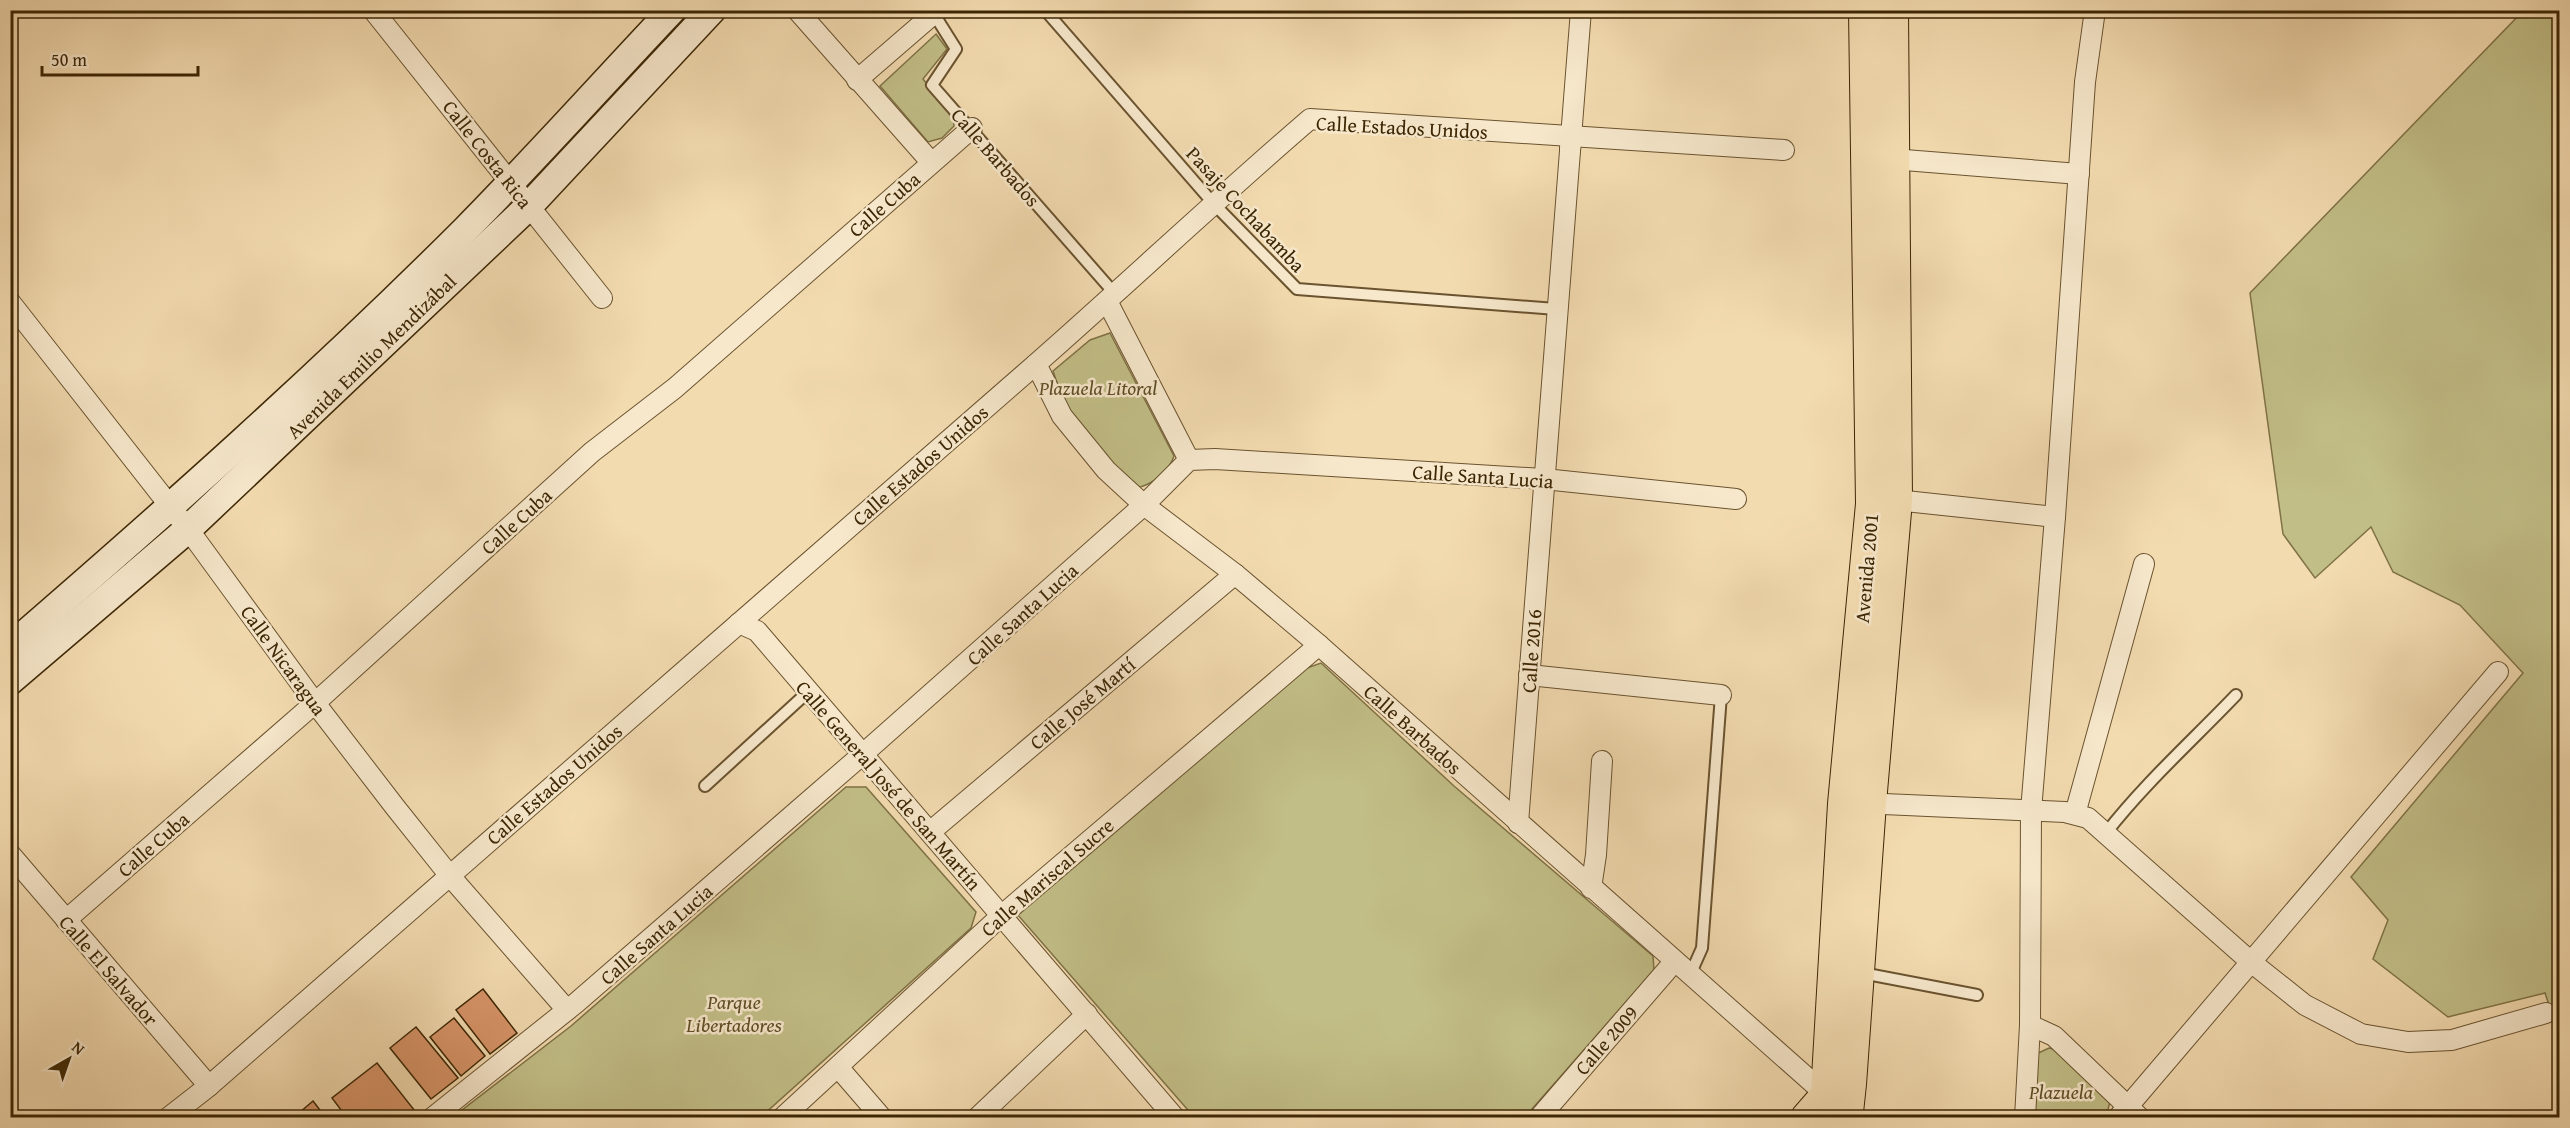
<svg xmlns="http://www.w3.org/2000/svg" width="2570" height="1128" viewBox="0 0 2570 1128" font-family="'Gentium Book Plus',serif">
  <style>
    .green { fill: #c2be87; stroke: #7f7246; stroke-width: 1.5 }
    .building { fill: #d79468; stroke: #3c2604; stroke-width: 1.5 }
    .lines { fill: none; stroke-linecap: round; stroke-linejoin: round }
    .lane-casing { stroke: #6a532f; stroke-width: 14 }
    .street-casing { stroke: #6a532f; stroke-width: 22 }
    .secondary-casing { stroke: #3c2604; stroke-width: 30 }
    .primary-casing { stroke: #3c2604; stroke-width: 34 }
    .lane { stroke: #f7e8cc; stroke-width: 10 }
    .street { stroke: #f7e8cc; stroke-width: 20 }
    .secondary { stroke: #f7e8cc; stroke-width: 27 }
    .primary { stroke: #f3dbb0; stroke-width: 32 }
    .labels { text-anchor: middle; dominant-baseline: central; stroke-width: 5; stroke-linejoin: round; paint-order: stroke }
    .street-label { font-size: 20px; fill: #3c2604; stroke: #f7e8cc }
    .park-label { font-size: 20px; font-style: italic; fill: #5e4c25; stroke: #f7e8cc }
  </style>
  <rect width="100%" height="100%" fill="#f3dbb0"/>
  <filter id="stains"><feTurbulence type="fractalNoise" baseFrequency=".00333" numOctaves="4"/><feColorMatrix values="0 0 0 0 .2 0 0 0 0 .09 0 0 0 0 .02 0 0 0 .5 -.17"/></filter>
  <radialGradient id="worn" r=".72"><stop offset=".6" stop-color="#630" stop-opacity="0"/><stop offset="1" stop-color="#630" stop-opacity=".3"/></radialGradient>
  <g class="green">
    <polygon points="2523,11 2559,11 2559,1035 2545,993 2448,1017 2373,959 2388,920 2351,877 2523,673 2460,605 2393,572 2371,527 2315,578 2283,534 2250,293"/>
    <polygon points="936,34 947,49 923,79 953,117 954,126 942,138 928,142 880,86"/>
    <path d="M1110,333L1174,456C1169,472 1152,485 1136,488C1101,451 1067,421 1053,371L1090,340Z"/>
    <polygon points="1321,663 1454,786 1653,956 1654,970 1525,1117 1194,1117 1017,914 1307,668"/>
    <polygon points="846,787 866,787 976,912 971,928 761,1117 453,1117 571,1026"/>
    <polygon points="2049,1048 2057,1050 2110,1101 2108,1110 2101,1117 2031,1118 2036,1054"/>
  </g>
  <g class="building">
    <polygon points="483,989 517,1033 490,1054 456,1010"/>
    <polygon points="454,1018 485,1056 461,1076 430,1037"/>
    <polygon points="416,1027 458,1078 431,1099 390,1048"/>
    <polygon points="377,1063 415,1111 406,1118 347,1118 332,1098"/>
    <polygon points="313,1101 326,1118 293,1118"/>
  </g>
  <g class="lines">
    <defs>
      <g id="lane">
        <polyline points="1045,10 1213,203 1297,289 1556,309"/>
        <polyline points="934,14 956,49 932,85 1115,294"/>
        <polyline points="705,786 809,691"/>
        <path d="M2106,833C2145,783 2192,741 2236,695"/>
        <polyline points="1862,973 1977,995"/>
        <polyline points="1690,975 1702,948 1721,695"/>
      </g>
      <g id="street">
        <polyline points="373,10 602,298"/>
        <polyline points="797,10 931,162"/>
        <polyline points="857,80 938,10"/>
        <polyline points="1570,150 1581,10"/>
        <polyline points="1892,159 2079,174"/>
        <polyline points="1107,301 1189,460"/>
        <polyline points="10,302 188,529 315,703 395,807 450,876 567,1010"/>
        <polyline points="1036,364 1062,416 1106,470 1144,505 1235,574 1319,645 1831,1099"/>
        <polyline points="1896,500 2055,517"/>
        <polyline points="739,623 757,631 1175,1118"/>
        <polyline points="1529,675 1721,695"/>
        <polyline points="1861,803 2065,812 2088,818 2251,962 2305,1005 2361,1034 2408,1042 2452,1040 2546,1013"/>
        <polyline points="2075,814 2144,564"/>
        <polyline points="1518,823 1571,138"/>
        <polyline points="930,832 1235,574"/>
        <polyline points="10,854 209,1086"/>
        <polyline points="1591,888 1596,855 1602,761"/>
        <polyline points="66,920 315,703 592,452 675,388 972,128"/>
        <polyline points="2030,1025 2054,1036 2140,1118"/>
        <polyline points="838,1067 882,1118"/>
        <path d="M168,1118L209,1086L1036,364C1128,283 1217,199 1310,119L1784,150"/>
        <polyline points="432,1118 576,1003 863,754 1144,505 1189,460 1215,459 1544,479 1736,499"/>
        <polyline points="782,1118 1001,916 1319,645"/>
        <polyline points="977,1118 1087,1014"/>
        <polyline points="1539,1118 1674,962"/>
        <polyline points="2025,1118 2030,1025 2031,811 2055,517 2085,82 2095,10"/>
        <polyline points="2118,1118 2498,672"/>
      </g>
      <g id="secondary">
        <path d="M10,647C166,512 320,375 466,229C536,158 603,83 672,10"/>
        <polyline points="10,681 188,529 528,207 712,10"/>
      </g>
      <g id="primary">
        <polyline points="1807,1118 1827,1095 1844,804 1872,504 1865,10"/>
        <polyline points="1842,1118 1847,1112 1850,1084 1870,803 1896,500 1892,10"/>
      </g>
    </defs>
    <use href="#lane" class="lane-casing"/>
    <use href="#street" class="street-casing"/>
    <use href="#secondary" class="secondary-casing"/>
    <use href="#primary" class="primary-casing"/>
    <use href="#lane" class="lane"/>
    <use href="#street" class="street"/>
    <use href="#secondary" class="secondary"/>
    <use href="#primary" class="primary"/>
  </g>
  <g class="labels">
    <g class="street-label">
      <text transform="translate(1402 127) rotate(3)">Calle Estados Unidos</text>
      <text transform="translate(488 154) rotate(52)">Calle Costa Rica</text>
      <text transform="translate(996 157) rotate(49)">Calle Barbados</text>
      <text transform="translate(884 204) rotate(-41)">Calle Cuba</text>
      <text transform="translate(1246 209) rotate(47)">Pasaje Cochabamba</text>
      <text transform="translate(371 356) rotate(-44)">Avenida Emilio Mendizábal</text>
      <text transform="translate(920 465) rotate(-41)">Calle Estados Unidos</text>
      <text transform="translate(1483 476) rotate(4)">Calle Santa Lucia</text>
      <text transform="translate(516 521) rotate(-42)">Calle Cuba</text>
      <text transform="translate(1866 568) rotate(-85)">Avenida 2001</text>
      <text transform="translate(1022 614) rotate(-42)">Calle Santa Lucia</text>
      <text transform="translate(1531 651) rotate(-86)">Calle 2016</text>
      <text transform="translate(284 660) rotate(54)">Calle Nicaragua</text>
      <text transform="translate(1082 703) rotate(-40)">Calle José Martí</text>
      <text transform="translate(1413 729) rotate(42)">Calle Barbados</text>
      <text transform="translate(554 784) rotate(-41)">Calle Estados Unidos</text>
      <text transform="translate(889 785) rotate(49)">Calle General José de San Martín</text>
      <text transform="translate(153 844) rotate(-41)">Calle Cuba</text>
      <text transform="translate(1047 877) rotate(-41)">Calle Mariscal Sucre</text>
      <text transform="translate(656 934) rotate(-41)">Calle Santa Lucia</text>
      <text transform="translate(109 970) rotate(49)">Calle El Salvador</text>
      <text transform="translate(1606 1040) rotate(-49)">Calle 2009</text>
    </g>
    <g class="park-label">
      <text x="1098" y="387">Plazuela Litoral</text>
      <text x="734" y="1001">Parque<tspan x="734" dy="23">Libertadores</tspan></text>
      <text x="2061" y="1091">Plazuela</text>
    </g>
  </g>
  <rect width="2570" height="1128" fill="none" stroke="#f3dbb0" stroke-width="36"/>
  <rect x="12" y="12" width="2546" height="1104" fill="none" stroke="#3c2604" stroke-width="3"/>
  <rect x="18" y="18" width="2534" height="1092" fill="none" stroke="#3c2604" stroke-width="1.5"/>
  <g transform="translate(69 1059) rotate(40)" stroke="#f7e8cc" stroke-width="4.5" paint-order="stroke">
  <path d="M0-4.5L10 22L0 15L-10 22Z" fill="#3c2604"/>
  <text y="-9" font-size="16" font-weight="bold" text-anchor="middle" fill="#3c2604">N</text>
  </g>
  <path d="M42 66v9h156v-9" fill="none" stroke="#3c2604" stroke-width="3"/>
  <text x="51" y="66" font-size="18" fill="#3c2604" stroke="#f7e8cc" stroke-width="4.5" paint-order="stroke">50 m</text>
  <rect width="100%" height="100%" filter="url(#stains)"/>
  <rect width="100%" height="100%" fill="url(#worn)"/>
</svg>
